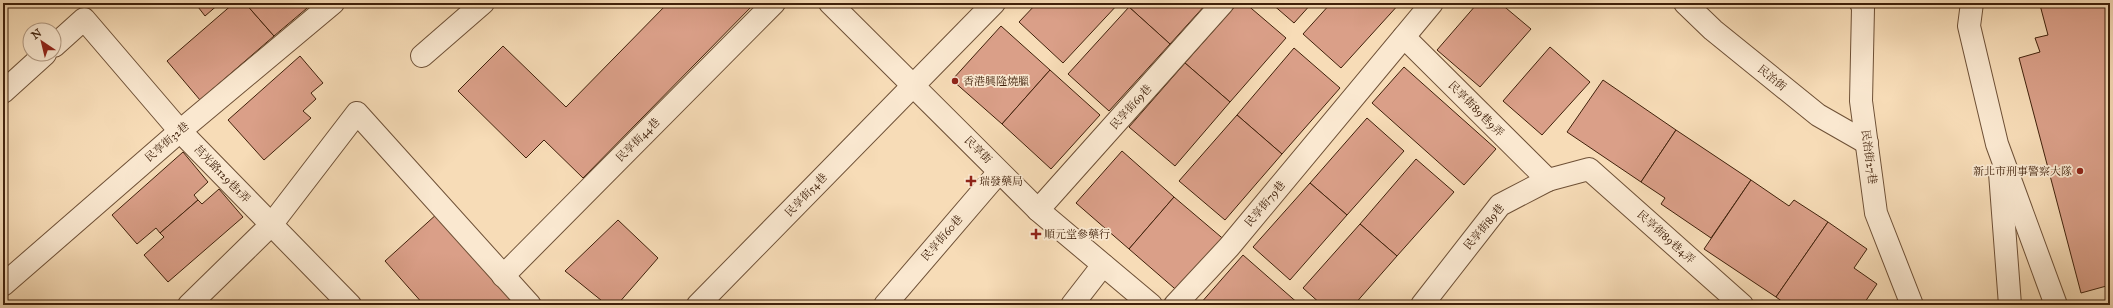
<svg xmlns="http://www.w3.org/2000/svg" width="2113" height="308" viewBox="0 0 2113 308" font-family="'IM FELL Great Primer','Noto Serif TC',serif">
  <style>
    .building { fill: #da9f88; stroke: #40210b }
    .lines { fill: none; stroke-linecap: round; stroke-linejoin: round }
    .minor-casing { stroke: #6e5036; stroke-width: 24 }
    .minor { stroke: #fae8d0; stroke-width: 22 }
    .poi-dot { fill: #8f2418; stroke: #fae8d0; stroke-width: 1.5 }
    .labels { text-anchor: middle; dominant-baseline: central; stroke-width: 3.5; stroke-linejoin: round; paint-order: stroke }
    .street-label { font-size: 11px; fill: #40210b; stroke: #fae8d0 }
    .poi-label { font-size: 11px; fill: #40210b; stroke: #fae8d0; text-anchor: start }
  </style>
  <rect width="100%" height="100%" fill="#f7dcb7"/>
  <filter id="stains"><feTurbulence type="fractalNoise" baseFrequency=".005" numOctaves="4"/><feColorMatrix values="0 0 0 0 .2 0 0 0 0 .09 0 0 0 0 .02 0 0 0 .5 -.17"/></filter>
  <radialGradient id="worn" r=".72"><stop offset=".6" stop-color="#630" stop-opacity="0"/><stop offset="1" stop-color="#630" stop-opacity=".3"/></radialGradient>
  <g class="building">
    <polygon points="195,3 220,3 205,16"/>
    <polygon points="234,3 245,3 274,36 200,100 167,61"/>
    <polygon points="245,3 313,3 274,36"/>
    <polygon points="668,3 755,3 583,178 544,140 526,158 458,91 503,46 566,107"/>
    <polygon points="1037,3 1119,3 1063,63 1019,22"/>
    <polygon points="1132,3 1207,3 1170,44 1129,7"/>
    <polygon points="1238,3 1245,3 1286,38 1230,102 1185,63"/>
    <polygon points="1271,3 1312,3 1294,23"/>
    <polygon points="1331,3 1400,3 1341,68 1303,34"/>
    <polygon points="1474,3 1500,3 1531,29 1480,87 1437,50 1476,5"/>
    <polygon points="2047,3 2110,3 2110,285 2081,293 2019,58 2040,52 2035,38 2048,35 2040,5"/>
    <polygon points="1129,7 1170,44 1109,111 1068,74"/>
    <polygon points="1001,26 1050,70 1002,124 952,80"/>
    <polygon points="1550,47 1590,82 1542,135 1503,101"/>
    <polygon points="1294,48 1340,88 1282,154 1237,115"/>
    <polygon points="300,56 323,83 311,93 316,99 303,111 311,118 264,160 228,120"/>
    <polygon points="1185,63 1230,102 1175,166 1129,127"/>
    <polygon points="1404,67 1496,149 1464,185 1372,103"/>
    <polygon points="1050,70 1100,115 1051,169 1002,124"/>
    <polygon points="1603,80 1676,130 1641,182 1567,132"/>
    <polygon points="1237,115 1282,154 1225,220 1179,181"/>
    <polygon points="1367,118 1404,151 1347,215 1310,183"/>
    <polygon points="1676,130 1751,180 1711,238 1661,204 1665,198 1641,182"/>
    <polygon points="1122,151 1174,197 1129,249 1076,203"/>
    <polygon points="183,152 208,182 194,195 198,200 160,233 156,228 137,244 112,215"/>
    <polygon points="1416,159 1454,192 1397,256 1360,224"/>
    <polygon points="1751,180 1789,206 1794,200 1828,222 1776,297 1704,249"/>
    <polygon points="1310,183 1347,215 1290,280 1253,247"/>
    <polygon points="219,189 243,217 168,282 144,255 164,237 160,233 198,200 202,204"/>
    <polygon points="1174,197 1227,242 1181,294 1129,249"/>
    <polygon points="438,213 519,305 424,305 385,261"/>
    <polygon points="618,220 658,258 617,305 607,305 565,271"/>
    <polygon points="1828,222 1867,249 1854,268 1877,284 1863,305 1787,305 1776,297"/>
    <polygon points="1360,224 1397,256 1354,305 1322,305 1303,288"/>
    <polygon points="1243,255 1300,305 1200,304"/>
  </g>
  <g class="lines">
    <defs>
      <g id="minor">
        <polyline points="830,3 1038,210 1151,305"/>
        <polyline points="1685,3 1713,30 1818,115 1867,143"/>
        <polyline points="1861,3 1863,8 1861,101 1876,213 1912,305"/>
        <polyline points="1972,3 1969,26 1997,144 2056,305"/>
        <polyline points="1404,37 1548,180"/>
        <polyline points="54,46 84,19 180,131 350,305"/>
        <polyline points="422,56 483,3"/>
        <polyline points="3,92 45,54"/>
        <polyline points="2000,173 2010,305"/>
        <polyline points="1038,210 1223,3"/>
        <polyline points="503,276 774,3"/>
        <polyline points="3,285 180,131 333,3"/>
        <polyline points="189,305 271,225 357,113 530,305"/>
        <polyline points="698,305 994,3"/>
        <polyline points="885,305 999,172"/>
        <polyline points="1072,305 1103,265"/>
        <polyline points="1175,305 1229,247 1432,3"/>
        <polyline points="1422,305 1500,205 1548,180 1589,169 1742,305"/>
      </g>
    </defs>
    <use href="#minor" class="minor-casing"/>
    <use href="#minor" class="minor"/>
  </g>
  <g class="poi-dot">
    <circle cx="955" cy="81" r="4"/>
    <circle cx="2080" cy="171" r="4"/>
    <path d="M969 175h4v4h4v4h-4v4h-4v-4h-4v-4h4z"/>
    <path d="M1034 228h4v4h4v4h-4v4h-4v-4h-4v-4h4z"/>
  </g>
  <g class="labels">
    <g class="street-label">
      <text transform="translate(1772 78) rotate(39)">民治街</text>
      <text transform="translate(1131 107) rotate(-48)">民享街69巷</text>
      <text transform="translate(1476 109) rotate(45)">民享街89巷9弄</text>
      <text transform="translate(638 140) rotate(-45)">民享街44巷</text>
      <text transform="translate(167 142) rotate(-41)">民享街32巷</text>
      <text transform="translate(978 150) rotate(45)">民享街</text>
      <text transform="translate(1869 157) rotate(82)">民治街27巷</text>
      <text transform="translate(222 174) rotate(46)">莒光路129巷1弄</text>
      <text transform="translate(806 195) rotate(-46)">民享街54巷</text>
      <text transform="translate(1265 204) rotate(-50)">民享街79巷</text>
      <text transform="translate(1484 227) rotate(-50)">民享街89巷</text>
      <text transform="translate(1666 237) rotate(42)">民享街89巷4弄</text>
      <text transform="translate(942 238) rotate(-49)">民享街60巷</text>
    </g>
    <g class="poi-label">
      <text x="963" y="81">香港興隆燒臘</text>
      <text x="2072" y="171" text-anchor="end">新北市刑事警察大隊</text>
      <text x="979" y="181">瑞發藥局</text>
      <text x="1044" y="234">順元堂參藥行</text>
    </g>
  </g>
  <rect width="2113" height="308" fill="none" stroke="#f7dcb7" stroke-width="16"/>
  <rect x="4" y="4" width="2105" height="300" fill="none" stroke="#40210b" stroke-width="2"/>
  <rect x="8" y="8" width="2097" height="292" fill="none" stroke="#40210b"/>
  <g transform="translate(42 42) rotate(325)"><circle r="19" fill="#fae8d0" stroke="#b09881"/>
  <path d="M0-3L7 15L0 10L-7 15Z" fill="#8f2418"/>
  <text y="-6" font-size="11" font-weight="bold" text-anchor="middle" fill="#40210b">N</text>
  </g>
  <rect width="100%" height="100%" filter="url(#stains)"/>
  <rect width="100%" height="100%" fill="url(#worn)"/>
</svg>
